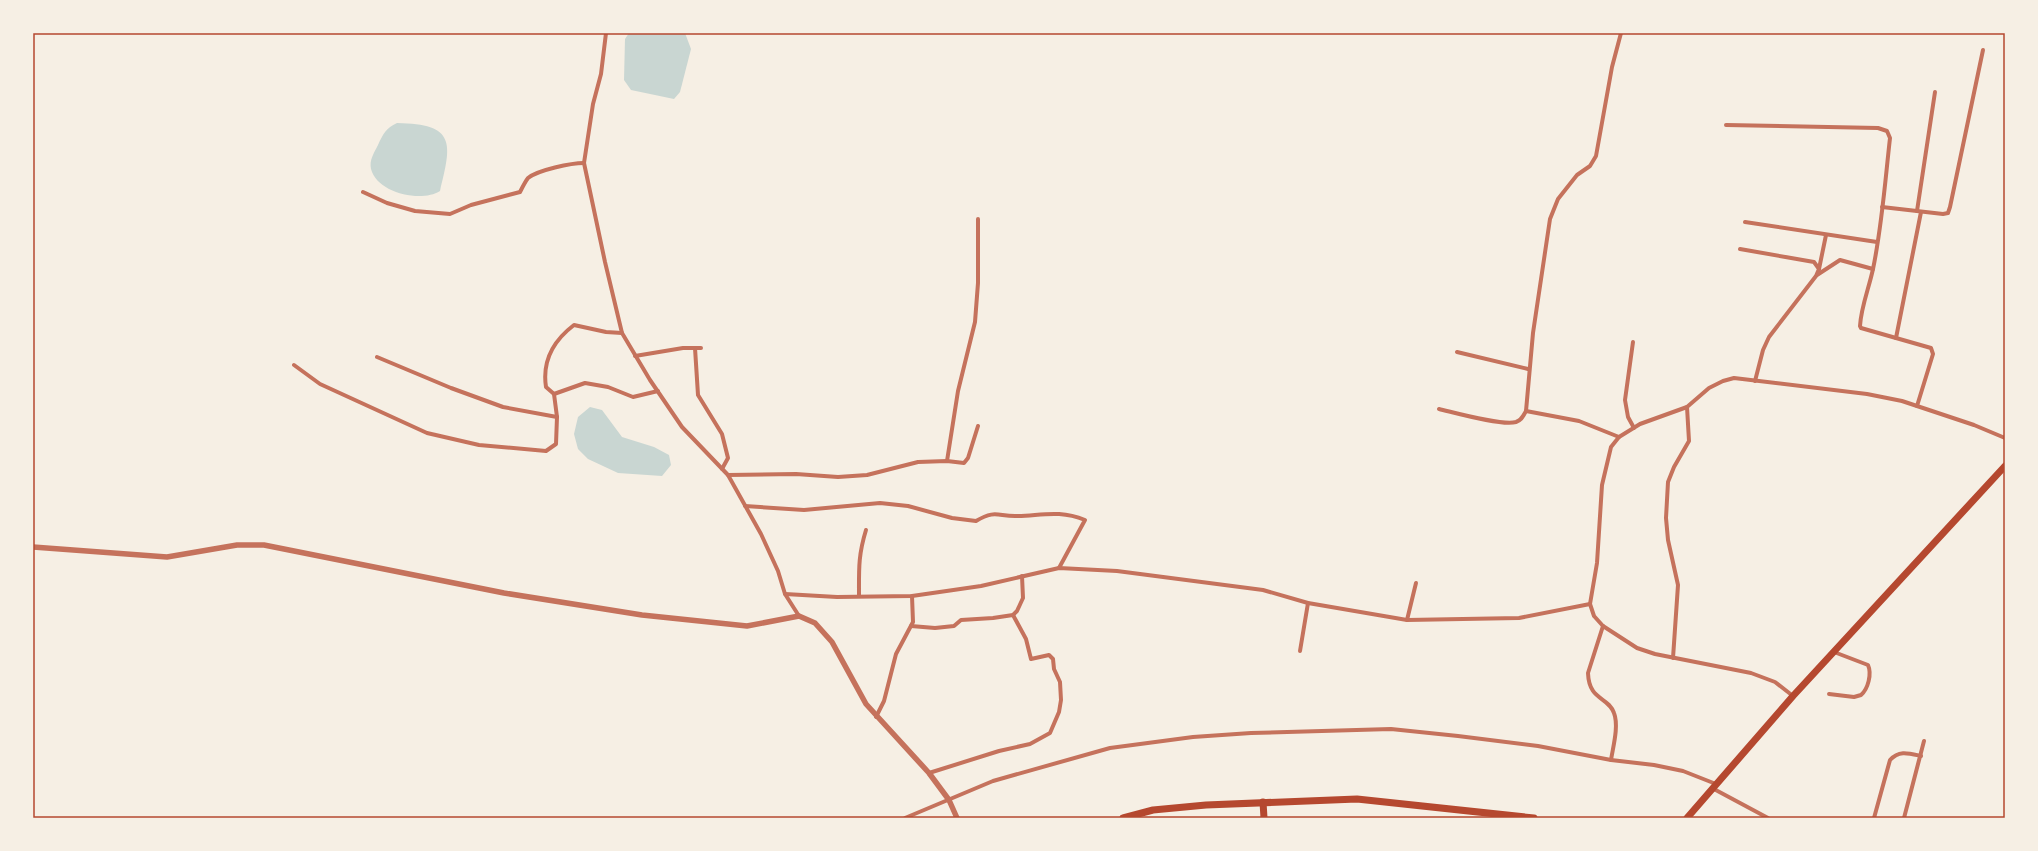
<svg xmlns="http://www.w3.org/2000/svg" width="2038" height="851" viewBox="0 0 2038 851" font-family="'Exo 2',sans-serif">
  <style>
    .water { fill: #c9d6d2 }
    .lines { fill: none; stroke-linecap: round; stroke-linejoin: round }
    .minor { stroke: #c5725c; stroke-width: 4 }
    .tertiary { stroke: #c5725c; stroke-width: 5.5 }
    .primary { stroke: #b5482f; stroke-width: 7 }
    .neatline { fill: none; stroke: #b5482f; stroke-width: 1.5 }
  </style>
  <rect width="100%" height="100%" fill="#f6efe4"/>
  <g class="water">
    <polygon points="629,33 685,33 691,49 680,92 674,99 631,90 624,80 625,39"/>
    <path d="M397,123C456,124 452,143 440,191C421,203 377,193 371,169C369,160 374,153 378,145C383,134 386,128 397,123Z"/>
    <polygon points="590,407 602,410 622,437 654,447 669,455 671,465 662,476 618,473 588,459 578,449 574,434 578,417"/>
  </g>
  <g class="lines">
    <g class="minor">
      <polyline points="606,33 601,74 593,104 584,163 605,262 622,333 650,380 682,427 728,475 761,534 778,571 785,594 799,616"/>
      <path d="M1726,125L1878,128L1887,131L1890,138C1885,182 1882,226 1873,269C1869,288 1861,307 1860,326L1861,328L1931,348L1933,354L1917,406"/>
      <path d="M363,192L387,203L415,211L450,214L471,205L520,192C522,188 525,182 528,178C538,170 571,163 584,163"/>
      <polyline points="1882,207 1943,214 1948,213 1950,207 1983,50"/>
      <polyline points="1917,211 1935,92"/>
      <polyline points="1745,222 1877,242"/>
      <polyline points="1740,249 1814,262 1819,269 1816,276 1769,337 1763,350 1755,381"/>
      <polyline points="1819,269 1826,235"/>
      <polyline points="1817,275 1840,260 1873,269"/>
      <polyline points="1896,338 1921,212"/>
      <polyline points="1633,342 1625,400 1628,417 1634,428"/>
      <polyline points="695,348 698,395 722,434 728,458 722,469"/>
      <polyline points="1457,352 1528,369"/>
      <polyline points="635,356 683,348 701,348"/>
      <polyline points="377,357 451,388 503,407 557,417"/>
      <path d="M294,365L320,384L427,433L479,445L546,451L556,444L557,417L554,394L546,387C542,361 553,341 574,325L606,332L622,333"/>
      <polyline points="554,394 585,383 608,387 633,397 658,391"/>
      <path d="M1439,409C1456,413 1502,426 1516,422C1522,420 1523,416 1526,411L1533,333L1550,219L1558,199L1577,175L1590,166L1596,156L1612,67L1621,33"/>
      <polyline points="1526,411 1579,421 1619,437"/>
      <polyline points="947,461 958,391 975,322 978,283 978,219"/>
      <polyline points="728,475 796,474 838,477 867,475 918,462 947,461 964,463 968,458 978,426"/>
      <path d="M745,506L804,510L880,503L908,506L952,518L976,521C996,509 998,517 1018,516C1044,515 1060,510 1085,520L1059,568"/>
      <polyline points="785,594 837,597 912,596 981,586 1059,568 1117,571 1263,590 1308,603 1407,620 1519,618 1590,604"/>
      <path d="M859,596C859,570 858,556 866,530"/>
      <polyline points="1407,620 1416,583"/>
      <polyline points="911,626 935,628 954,626 961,620 993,618 1013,615 1017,611 1023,598 1022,576"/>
      <path d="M1603,626L1588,673C1589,701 1608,696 1614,713C1619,726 1613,747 1611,760"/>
      <polyline points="1300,651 1308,603"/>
      <polyline points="1673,658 1678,585 1668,540 1666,518 1668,482 1674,467 1689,441 1687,407"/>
      <path d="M1829,694L1854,697L1861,695C1868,689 1872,674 1868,665L1834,652"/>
      <polyline points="1793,696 1775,682 1751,673 1655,654 1637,648 1603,626 1594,616 1590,604 1597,563 1602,485 1611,447 1619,437 1640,424 1687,407 1709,388 1723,381 1734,378 1867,394 1902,401 1974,425 2005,438"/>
      <polyline points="876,717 884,701 896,654 913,622 912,596"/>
      <polyline points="929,773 999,751 1030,744 1050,733 1059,712 1061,700 1060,682 1054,669 1053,659 1049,655 1031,659 1026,639 1013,615"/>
      <polyline points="1712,788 1768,818"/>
      <polyline points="905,818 993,781 1110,748 1193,737 1251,733 1391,729 1458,736 1538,746 1611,760 1654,765 1683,771 1716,784"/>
      <path d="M1874,818L1890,760C1899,750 1908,753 1921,756"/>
      <polyline points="1904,818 1924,741"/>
    </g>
    <polyline class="tertiary" points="33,547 167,557 237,545 264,545 504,593 642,615 747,626 799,616 815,623 832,642 866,704 929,773 949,800 957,818"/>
    <g class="primary">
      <polyline points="1263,802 1264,818"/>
      <polyline points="1123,818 1153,810 1206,805 1357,799 1534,818"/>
      <polyline points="1687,818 1793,696 2005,466"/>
    </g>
  </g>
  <rect width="2038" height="851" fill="none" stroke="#f6efe4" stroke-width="68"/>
  <rect x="34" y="34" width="1970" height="783" class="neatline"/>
</svg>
